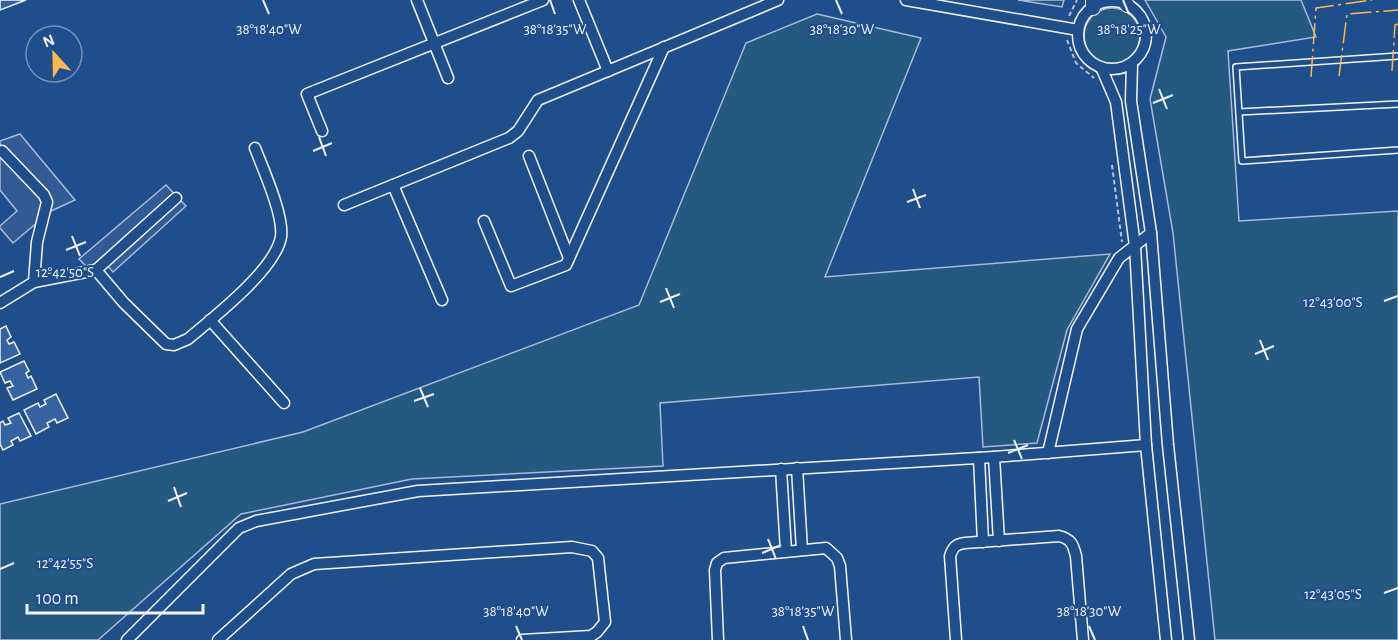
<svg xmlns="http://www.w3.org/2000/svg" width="1398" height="640" viewBox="0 0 1398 640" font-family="'Alegreya Sans',sans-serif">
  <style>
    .green { fill: #245a82; stroke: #a8bbd7; stroke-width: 1.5 }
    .parking { fill: #305b95; stroke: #a8bbd7; stroke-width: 1.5 }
    .building { fill: #3563a3; stroke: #f2f6ff; stroke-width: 1.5 }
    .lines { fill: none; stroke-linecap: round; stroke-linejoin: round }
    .service-casing { stroke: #f2f6ff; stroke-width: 8 }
    .minor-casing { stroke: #f2f6ff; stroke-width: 13 }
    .tertiary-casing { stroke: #f2f6ff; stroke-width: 16 }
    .path { stroke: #b3c4dc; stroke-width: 2; stroke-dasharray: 4.5 3; stroke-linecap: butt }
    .service { stroke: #1f4e8c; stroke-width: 5 }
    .minor { stroke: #1f4e8c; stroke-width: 10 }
    .tertiary { stroke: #1f4e8c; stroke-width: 14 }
    .power { stroke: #ffb74d; stroke-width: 1.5; stroke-dasharray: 21 4.5 3 4.5; stroke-linecap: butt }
    .ticks { fill: none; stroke: #f2f6ff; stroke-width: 2 }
    .ticks-label { font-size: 15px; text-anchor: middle; fill: #f2f6ff; stroke: #1f4e8c; stroke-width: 4.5; stroke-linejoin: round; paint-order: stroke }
  </style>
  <rect width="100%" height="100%" fill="#1f4e8c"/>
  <g class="green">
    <polygon points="1018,0 1064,0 1062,7"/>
    <polygon points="1145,0 1301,0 1316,37 1228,51 1239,221 1398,211 1398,640 1215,640 1173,233 1150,99 1166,37"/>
    <circle cx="1112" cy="36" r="28"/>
    <polygon points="817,14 921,38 825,277 1110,254 1067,330 1037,443 983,447 979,377 660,403 663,466 412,479 241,514 98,640 0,640 0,504 303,432 639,305 746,43"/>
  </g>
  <g class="parking">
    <polygon points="20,134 75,200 51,211 13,243 0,228 0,226 17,211 0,190 0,141"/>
    <polygon points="166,185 186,206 113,272 104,262 86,266 79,259"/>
  </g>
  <g class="building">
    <polygon points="0,0 26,0 0,10"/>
    <polygon points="6,326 11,337 7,340 9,344 14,342 20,354 0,363 0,329"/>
    <polygon points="24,361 29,371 26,373 28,378 31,376 37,389 13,400 7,388 13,386 10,381 5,383 0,372"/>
    <polygon points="56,394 68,418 57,423 55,419 47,423 49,427 36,434 24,410 38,403 40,407 46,404 44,400"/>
    <polygon points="19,413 31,436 20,441 18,437 11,441 13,445 3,450 0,444 0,423 3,421 5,425 11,423 8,418"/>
  </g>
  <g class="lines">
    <defs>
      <g id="service">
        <polyline points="1398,56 1236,67 1242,161 1398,150"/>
        <polyline points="1239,112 1398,104"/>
      </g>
      <g id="minor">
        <polyline points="417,0 448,78"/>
        <polyline points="579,0 608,71"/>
        <polyline points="906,0 1078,30"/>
        <circle cx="1112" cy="35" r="34"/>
        <polyline points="1132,63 1131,101 1151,233 1168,445 1189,640"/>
        <polyline points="1101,67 1116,102 1135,246 1146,445 1166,640"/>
        <polyline points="322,131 307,94 543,0"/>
        <polyline points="529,156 569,258"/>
        <polyline points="393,185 442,300"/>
        <polyline points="344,205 509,138 518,131 538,100 778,0"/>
        <polyline points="484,221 511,286 566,265 664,47"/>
        <path d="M96,270L124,303L166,344L174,345L188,339C214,317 275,270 281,237C284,215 263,169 255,148"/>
        <polyline points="34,282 96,270 176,198"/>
        <polyline points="0,303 34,282 37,242 47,202 44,195 2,151"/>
        <polyline points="210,320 284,403"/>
        <polyline points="1048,453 1077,329 1119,258 1151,233"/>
        <polyline points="994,457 999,541"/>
        <polyline points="979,458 983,542"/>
        <polyline points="797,468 802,550"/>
        <polyline points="781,469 786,551"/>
        <polyline points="127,640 239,528 256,521 418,491 994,457 1146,445"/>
        <polyline points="218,640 291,574 314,564 572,547 592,551 598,558 605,622 597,632 591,636 522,640"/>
        <polyline points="718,640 715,570 717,563 724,558 826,548 837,558 840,566 846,640"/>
        <path d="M956,640L950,556C953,547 956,544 965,543L1059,536C1071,539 1073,544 1076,556L1083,640"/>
      </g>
      <g id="tertiary">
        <polyline points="1124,0 1127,5"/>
        <polyline points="1093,8 1093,0"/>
      </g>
    </defs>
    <use href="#service" class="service-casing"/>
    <use href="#minor" class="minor-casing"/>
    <use href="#tertiary" class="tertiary-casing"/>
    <g class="path">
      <polyline points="1069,16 1077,0"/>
      <polyline points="1067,40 1076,63 1094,78"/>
      <polyline points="1112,165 1122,242"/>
    </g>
    <use href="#service" class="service"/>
    <use href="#minor" class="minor"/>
    <use href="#tertiary" class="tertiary"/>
    <g class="power">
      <polyline points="1392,71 1395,25 1398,24"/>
      <polyline points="1339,76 1347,14 1398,10"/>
      <polyline points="1311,77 1316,8 1372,0"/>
    </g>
  </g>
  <path class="ticks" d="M263,0L269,14M550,0L555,14M836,0L842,14M1123,0L1129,14M1159,89L1167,109M1153,103L1173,95M319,137L326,156M313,151L332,143M913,189L920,208M907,202L926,195M72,236L80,256M66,250L86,242M0,277L14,271M666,288L674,308M1384,301L1398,296M660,302L680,294M1260,340L1268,360M1255,354L1274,346M420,388L428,407M414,401L434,394M1014,440L1022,459M1008,453L1028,445M174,487L181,507M168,501L187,493M768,539L776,559M762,553L781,545M0,569L14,563M1384,593L1398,588M516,626L522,640M803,626L808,640M1089,626L1095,640"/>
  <g class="ticks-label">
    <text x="269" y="34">38°18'40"W</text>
    <text x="555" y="34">38°18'35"W</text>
    <text x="842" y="34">38°18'30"W</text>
    <text x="1129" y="34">38°18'25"W</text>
    <text x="65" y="277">12°42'50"S</text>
    <text x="1333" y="307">12°43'00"S</text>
    <text x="65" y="568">12°42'55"S</text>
    <text x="1333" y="599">12°43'05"S</text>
    <text x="516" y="616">38°18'40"W</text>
    <text x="803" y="616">38°18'35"W</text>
    <text x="1089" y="616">38°18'30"W</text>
  </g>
  <g transform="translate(54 54) rotate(338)"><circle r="28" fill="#1f4e8c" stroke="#7391ba" stroke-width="1.5"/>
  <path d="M0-4.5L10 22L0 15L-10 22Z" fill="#ffb74d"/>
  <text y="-9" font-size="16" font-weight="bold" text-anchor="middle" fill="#f2f6ff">N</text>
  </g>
  <path d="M27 604v9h176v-9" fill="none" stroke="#f2f6ff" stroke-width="3"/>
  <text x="36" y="604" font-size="18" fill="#f2f6ff" stroke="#1f4e8c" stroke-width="4.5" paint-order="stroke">100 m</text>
</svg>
